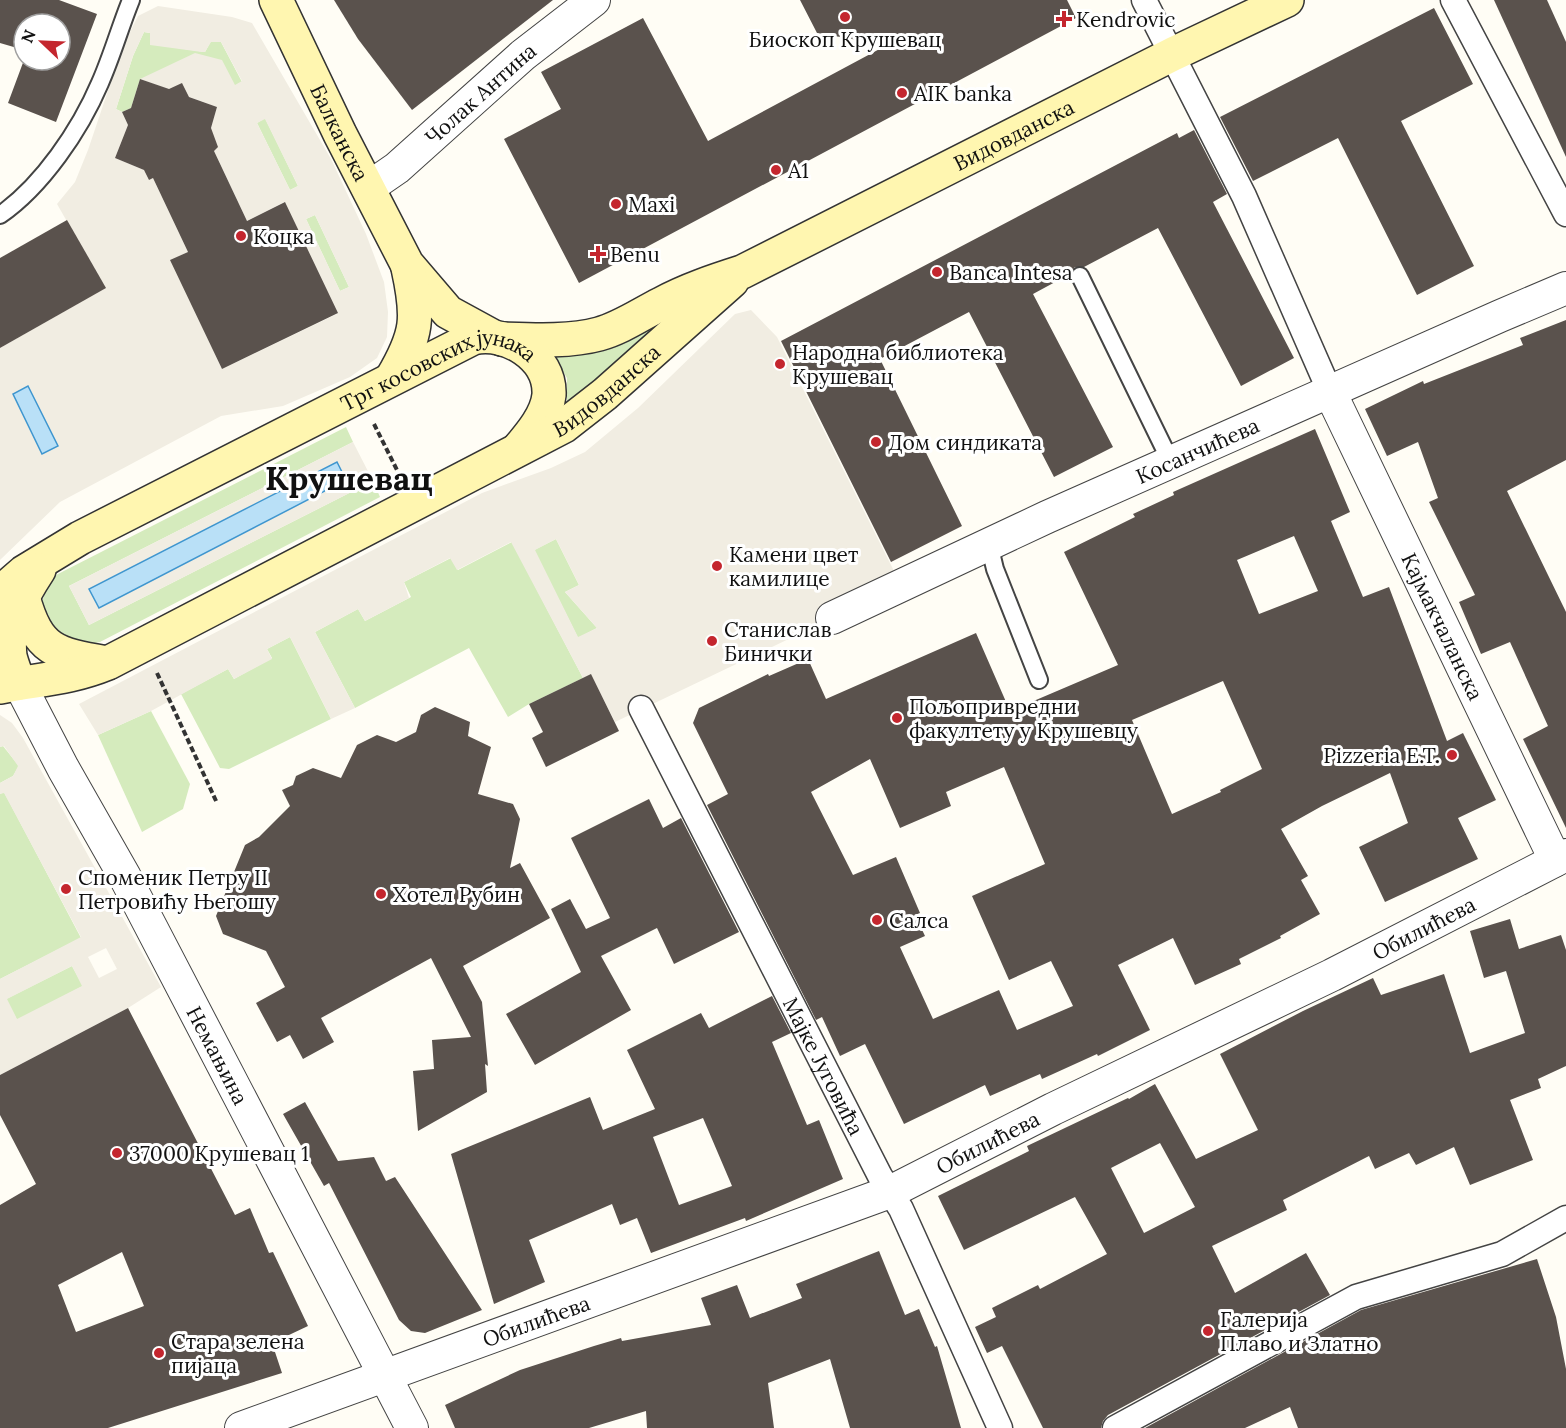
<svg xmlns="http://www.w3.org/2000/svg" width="1566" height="1428" viewBox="0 0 1566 1428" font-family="Lora,serif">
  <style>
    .green { fill: #d5ebbd }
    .plaza { fill: #f1ede2; fill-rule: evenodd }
    .water { fill: #b9e0f7; stroke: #3f96cf; stroke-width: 1.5 }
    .building { fill: #5a524d; fill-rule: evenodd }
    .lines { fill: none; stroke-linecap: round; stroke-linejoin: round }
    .service-casing { stroke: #444; stroke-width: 20 }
    .pedestrian-casing { stroke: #444; stroke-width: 27 }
    .minor-casing { stroke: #444; stroke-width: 34 }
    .secondary-casing { stroke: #333; stroke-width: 36 }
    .path { stroke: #333; stroke-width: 4; stroke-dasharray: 6 3; stroke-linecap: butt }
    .service { stroke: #fff; stroke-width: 16 }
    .pedestrian { stroke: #fff; stroke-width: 24 }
    .minor { stroke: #fff; stroke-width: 32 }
    .secondary { stroke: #fff6b0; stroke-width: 33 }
    .poi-dot { fill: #c4262e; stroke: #fff; stroke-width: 2 }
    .labels { text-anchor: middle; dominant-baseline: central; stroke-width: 6; stroke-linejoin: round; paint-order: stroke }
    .poi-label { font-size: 21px; fill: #111; stroke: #fff; text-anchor: start }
    .street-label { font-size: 21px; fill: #111; stroke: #fff }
    .town-label { font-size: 33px; font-weight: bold; fill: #111; stroke: #fff }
  </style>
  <rect width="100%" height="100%" fill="#fffdf5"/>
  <g class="green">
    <polygon points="144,32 150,33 150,44 205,52 211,41 221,42 242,82 235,86 140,79 131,108 122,112 116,109 133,56"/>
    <polygon points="265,118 298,186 290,190 257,123"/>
    <polygon points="315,215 349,287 340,291 306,219"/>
    <polygon points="652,323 655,328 580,402 567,403 567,378 551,352"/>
    <polygon points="346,427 353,442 69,586 89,625 373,481 380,497 100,642 85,645 66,644 39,612 46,589 56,575"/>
    <polygon points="556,539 579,585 565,592 597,628 578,638 534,550"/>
    <polygon points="512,542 583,678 529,704 508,717 469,648 355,708 315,632 358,609 365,621 411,597 404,582 451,558 458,570"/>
    <polygon points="290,637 331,719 229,769 220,768 181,694 228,669 234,679 272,658 267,649"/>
    <polygon points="151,711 190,784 183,809 142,832 98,735"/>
    <polygon points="3,746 19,766 13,776 0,783 0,747"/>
    <polygon points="4,792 81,938 0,979 0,794"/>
    <polygon points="72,966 83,986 17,1020 6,999"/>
  </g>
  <g class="plaza">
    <path d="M158,6L232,17L252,23L331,159L366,234L384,282L388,312L387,337L377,358L350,377L283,406L221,416L60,502L0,560V348L105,288L57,204L75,182L88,150L123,46L138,16ZM144,32L150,33V45L202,52H205L211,42H221L242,81L235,85L222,60L195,53L140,79L217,107L211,128L214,151L247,221L284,202L337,314L222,369L171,260L188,252L153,178L149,180L144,170L115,158L128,125L122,112L116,109L133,56ZM265,119L298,186L290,190L257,123ZM315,215L349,287L340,291L306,219Z"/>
    <path d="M751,310L777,337L895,573L841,614L615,722L591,675L583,678L511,542L457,570L450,558L404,582L409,598L365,621L358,609L315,632L355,708L331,719L290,637L267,649L272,659L234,679L228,669L151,711L98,735L79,704L482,493L551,468L585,452L638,408L735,314ZM556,539L579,585L565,592L597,628L578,637L535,550Z"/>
    <path d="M353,442L373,481L89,625L69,586ZM345,481L99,607L89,590L90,589Z"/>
    <path d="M0,715L12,723L23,738L161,987L128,1008L0,1075V979L81,937L4,793L0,794V783L13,776L18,766L4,746L0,747ZM106,948L117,969L99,978L88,957ZM72,966L82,986L17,1019L7,999Z"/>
  </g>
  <g class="water">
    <polygon points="28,386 58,446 42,454 13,394"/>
    <polygon points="337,462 346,480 99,608 89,589"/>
  </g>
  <g class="building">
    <polygon points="0,0 59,0 97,14 56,122 8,103 24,60 60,60 60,24 24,24 24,50 0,43"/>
    <polygon points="334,0 553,0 412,110 358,39"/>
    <polygon points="800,0 1067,0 1076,18 579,283 504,139 561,109 541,72 643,18 708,141 887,45 817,33"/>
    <polygon points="1494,0 1547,0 1566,42 1566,157"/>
    <polygon points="1434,8 1473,84 1401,121 1474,266 1417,295 1338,138 1253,181 1220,117"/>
    <polygon points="140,79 169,89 182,83 189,97 217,107 211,128 218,147 214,151 247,221 285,202 338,313 222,369 170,260 188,252 153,178 149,180 144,170 115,158 128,125 122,112 131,108"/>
    <polygon points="1194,130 1227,194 1213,202 1294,358 1241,386 1158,228 1084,267 1075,267 1070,274 1033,294 1113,447 1054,477 969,312 880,359 962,526 891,562 781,341 1177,133 1179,138"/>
    <polygon points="67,220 106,288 0,348 0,258"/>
    <polygon points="1566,320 1566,460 1507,491 1566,612 1566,828 1523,739 1548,726 1510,642 1481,654 1459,602 1475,595 1429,502 1438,498 1418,442 1387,456 1365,409 1423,381 1424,384 1523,345 1520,338"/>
    <path d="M1315,429L1350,512L1331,521L1363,597L1389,587L1447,741L1463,733L1496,800L1458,818L1478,859L1385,902L1359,847L1408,823L1390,773L1322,806L1281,829L1308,876L1301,880L1320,914L1280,936L1281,938L1239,959L1241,964L1195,985L1173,938L1118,965L1150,1030L1098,1056L1097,1054L1042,1079L1040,1074L990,1096L985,1085L904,1124L865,1044L840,1056L822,1017L816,1020L707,805L728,794L693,723L699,708L768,674L769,676L808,659L826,699L976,633L1010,711L1118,665L1064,552L1135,517L1133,514L1174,495L1173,492ZM1294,536L1318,591L1259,614L1237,560ZM1223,681L1262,769L1220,790L1221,792L1172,814L1132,720ZM870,759L900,828L951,806L946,792L1004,767L1045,864L972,896L1009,980L1051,961L1073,1006L1017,1030L999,990L933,1019L900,947L925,936L915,915L920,913L896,857L853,875L811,792Z"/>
    <polygon points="591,674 619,731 546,767 532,738 543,732 529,704"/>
    <polygon points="435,707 470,722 468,736 491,747 478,794 513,804 520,819 510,868 520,863 550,918 463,966 482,1002 488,1066 485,1064 487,1092 418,1131 413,1071 434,1069 432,1040 471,1037 431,958 321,1018 334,1042 303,1059 290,1035 277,1042 256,1003 285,987 266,951 223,934 216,916 245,845 259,837 290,806 282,790 293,785 296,776 313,768 341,778 357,745 377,735 396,742 416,732 421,715"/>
    <polygon points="649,799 663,828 681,818 739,932 674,964 657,928 601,956 631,1010 535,1065 506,1014 581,972 551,909 570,899 586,929 610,918 571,838"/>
    <path d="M1510,919L1519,949L1561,935L1566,950V1066L1538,1079L1541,1088L1510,1100L1533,1160L1470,1185L1454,1147L1416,1165L1409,1153L1375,1169L1369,1156L1283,1200L1287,1210L1212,1246L1235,1293L1306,1253L1330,1295L1108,1415L1103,1421L1101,1428H1043L1002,1346L987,1353L975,1327L996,1317L992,1308L1038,1285L1040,1289L1107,1254L1075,1197L964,1250L938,1196L1029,1151L1027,1146L1128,1098L1129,1099L1155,1084L1196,1159L1258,1130L1220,1054L1303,1011L1373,978L1381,995L1444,974L1470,1053L1525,1033L1506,971L1484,978L1470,931ZM1160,1143L1195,1207L1144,1233L1111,1168Z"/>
    <path d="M772,996L791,1033L772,1042L807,1125L819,1120L843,1179L746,1221L745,1218L651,1253L637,1218L620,1225L612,1204L529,1240L545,1282L494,1304L451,1154L590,1097L603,1130L655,1109L627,1050L701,1013L709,1028ZM703,1118L732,1186L679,1205L653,1137Z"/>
    <path d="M128,1008L235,1215L250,1208L269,1253L273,1252L308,1326L272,1343L282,1373L108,1428H0V1205L36,1184L0,1115V1075ZM122,1252L144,1306L76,1332L58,1285Z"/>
    <polygon points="305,1102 338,1161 374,1157 386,1181 395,1177 482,1310 425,1333 411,1331 399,1320 329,1183 324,1186 283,1114"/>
    <polygon points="879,1251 905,1315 919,1309 935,1347 937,1346 961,1428 850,1428 830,1359 768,1383 774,1428 647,1428 646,1411 589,1428 455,1428 445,1405 520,1370 594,1346 621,1338 622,1341 711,1325 701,1298 737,1285 750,1318 802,1298 796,1284"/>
    <polygon points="1537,1259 1556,1317 1566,1369 1566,1428 1298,1428 1290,1407 1245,1428 1145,1428 1361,1310"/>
  </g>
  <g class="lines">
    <defs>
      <g id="service">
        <path d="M0,215C42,186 80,130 100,83C112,56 120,27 131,0"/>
        <polyline points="1080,276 1164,448 1168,463"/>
        <polyline points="989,544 995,569 1039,680"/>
      </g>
      <g id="pedestrian">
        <polyline points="1144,0 1244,196 1330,392"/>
        <polyline points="1453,0 1566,214"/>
        <path id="s1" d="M641,708L880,1176L901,1209L1000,1428"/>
        <polyline points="1115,1428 1356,1297 1502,1254 1566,1218"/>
      </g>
      <g id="minor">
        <path id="s2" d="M368,188L397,168L523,55L594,0"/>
        <path id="s3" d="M1330,392L1549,847L1554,861"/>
        <path id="s4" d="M832,618L1047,517L1500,316L1566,288"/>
        <path id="s5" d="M19,683L63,768L125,877L412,1428"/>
        <path id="s6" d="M241,1428L890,1192L1053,1109L1332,975L1566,855"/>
      </g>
      <g id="secondary">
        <path id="s7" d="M276,0L340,134L407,264L448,312L492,336"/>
        <path id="s8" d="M502,339C532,340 570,342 599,334C621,328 641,314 661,304C687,290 714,281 742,272L1173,54L1287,0"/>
        <path d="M392,378C418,334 419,318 408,268"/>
        <path id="s9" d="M0,593L24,572L80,538L473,338C507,330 551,357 549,395C547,415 531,434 519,448"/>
        <path d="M23,597C38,651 55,654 107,663"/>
        <path d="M19,683C16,674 12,665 10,656C6,624 22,596 39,570"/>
        <path id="s10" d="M0,687C40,679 69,679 108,663L564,426L605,394L732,281"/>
      </g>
    </defs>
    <use href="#service" class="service-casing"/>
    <use href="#pedestrian" class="pedestrian-casing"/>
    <use href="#minor" class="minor-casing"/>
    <use href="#secondary" class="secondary-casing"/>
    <g class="path">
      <polyline points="374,424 399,474"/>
      <polyline points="157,673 217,803"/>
    </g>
    <use href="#service" class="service"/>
    <use href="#pedestrian" class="pedestrian"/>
    <use href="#minor" class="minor"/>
    <use href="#secondary" class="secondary"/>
  </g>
  <g class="poi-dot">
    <circle cx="845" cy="17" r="6"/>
    <path d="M1061 10h6v6h6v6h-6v6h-6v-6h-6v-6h6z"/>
    <circle cx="902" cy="93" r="6"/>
    <circle cx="776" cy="170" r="6"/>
    <circle cx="616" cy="204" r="6"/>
    <circle cx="241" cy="236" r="6"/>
    <path d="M595 245h6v6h6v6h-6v6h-6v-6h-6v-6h6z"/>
    <circle cx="937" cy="272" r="6"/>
    <circle cx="780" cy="364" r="6"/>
    <circle cx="876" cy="442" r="6"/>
    <circle cx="717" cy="566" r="6"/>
    <circle cx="712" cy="641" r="6"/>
    <circle cx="897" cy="718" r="6"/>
    <circle cx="1452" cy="755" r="6"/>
    <circle cx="66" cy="889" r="6"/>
    <circle cx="381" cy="894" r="6"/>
    <circle cx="877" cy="920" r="6"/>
    <circle cx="117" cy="1153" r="6"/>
    <circle cx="1208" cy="1331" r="6"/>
    <circle cx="159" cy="1353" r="6"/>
  </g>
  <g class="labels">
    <g class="poi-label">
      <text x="1076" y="19">Kendrovic</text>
      <text x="845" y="39" text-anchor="middle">Биоскоп Крушевац</text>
      <text x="914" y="93">AIK banka</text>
      <text x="788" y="170">A1</text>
      <text x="628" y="204">Maxi</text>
      <text x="253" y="236">Коцка</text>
      <text x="610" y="254">Benu</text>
      <text x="949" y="272">Banca Intesa</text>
      <text x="792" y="352">Народна библиотека<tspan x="792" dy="24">Крушевац</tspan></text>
      <text x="888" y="442">Дом синдиката</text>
      <text x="729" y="554">Камени цвет<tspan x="729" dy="24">камилице</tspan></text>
      <text x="724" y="629">Станислав<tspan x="724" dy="24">Бинички</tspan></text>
      <text x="909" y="706">Пољопривредни<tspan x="909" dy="24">факултету у Крушевцу</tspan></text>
      <text x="1440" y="755" text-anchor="end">Pizzeria E.T.</text>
      <text x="78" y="877">Споменик Петру II<tspan x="78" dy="24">Петровићу Његошу</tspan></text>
      <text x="393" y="894">Хотел Рубин</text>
      <text x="889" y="920">Салса</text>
      <text x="129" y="1153">37000 Крушевац 1</text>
      <text x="1220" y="1319">Галерија<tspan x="1220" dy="24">Плаво и Златно</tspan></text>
      <text x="171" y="1341">Стара зелена<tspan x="171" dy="24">пијаца</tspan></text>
    </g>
    <g class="street-label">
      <text stroke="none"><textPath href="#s2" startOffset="147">Чолак Антина</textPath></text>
      <text stroke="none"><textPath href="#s7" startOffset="147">Балканска</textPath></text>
      <text stroke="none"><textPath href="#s8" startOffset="558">Видовданска</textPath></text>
      <text stroke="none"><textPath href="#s9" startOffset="498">Трг косовских јунака</textPath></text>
      <text stroke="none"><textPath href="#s10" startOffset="680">Видовданска</textPath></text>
      <text stroke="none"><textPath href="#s4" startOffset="402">Косанчићева</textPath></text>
      <text stroke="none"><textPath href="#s3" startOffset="260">Кајмакчаланска</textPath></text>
      <text stroke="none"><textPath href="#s6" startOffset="1286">Обилићева</textPath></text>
      <text stroke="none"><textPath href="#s5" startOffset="422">Немањина</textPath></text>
      <text stroke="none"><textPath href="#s1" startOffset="402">Мајке Југовића</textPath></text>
      <text stroke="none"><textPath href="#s6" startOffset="800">Обилићева</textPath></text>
      <text stroke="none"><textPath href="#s6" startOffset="314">Обилићева</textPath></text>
    </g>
    <g class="town-label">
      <text x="349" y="478">Крушевац</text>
    </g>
  </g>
  <g transform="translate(42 42) rotate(293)"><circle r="28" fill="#ffffff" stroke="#a0a0a0" stroke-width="1.5"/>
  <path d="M0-4.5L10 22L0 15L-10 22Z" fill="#c4262e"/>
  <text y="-9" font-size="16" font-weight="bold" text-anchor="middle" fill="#111111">N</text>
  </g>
</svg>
